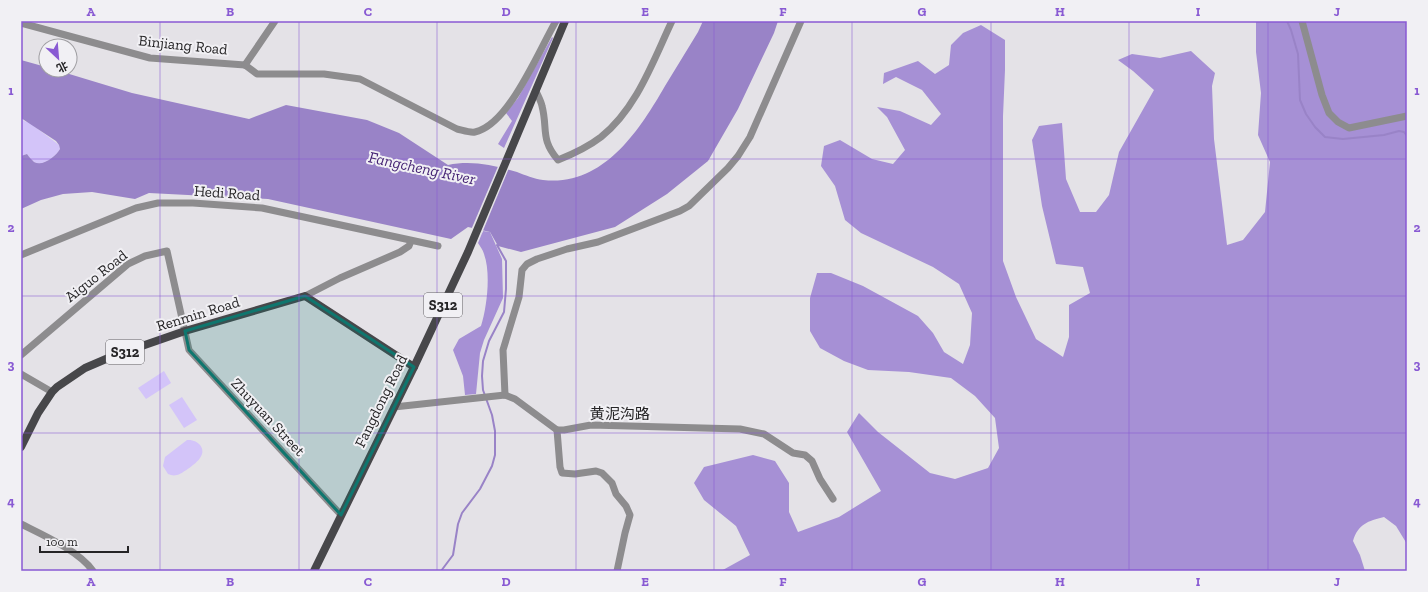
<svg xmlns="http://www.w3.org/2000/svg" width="1428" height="592" viewBox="0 0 1428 592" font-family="'Zilla Slab','Noto Sans SC',serif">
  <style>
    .green { fill: #d3c4f9 }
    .forest { fill: #a690d5 }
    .water { fill: #9983c7 }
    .pier { fill: #e4e2e7 }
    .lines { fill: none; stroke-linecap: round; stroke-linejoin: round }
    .stream { stroke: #9983c7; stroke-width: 2 }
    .minor { stroke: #8d8c8e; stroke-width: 7 }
    .major { stroke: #47474a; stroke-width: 8 }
    .marked { fill: #0f766e; fill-opacity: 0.2; stroke: #0f766e; stroke-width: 3; stroke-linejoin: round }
    .grid { fill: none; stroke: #895ad3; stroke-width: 1; stroke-opacity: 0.55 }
    .labels { text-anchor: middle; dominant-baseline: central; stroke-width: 4; stroke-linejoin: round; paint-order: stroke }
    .shield { fill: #f1f0f4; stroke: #626164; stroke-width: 1 }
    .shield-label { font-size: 14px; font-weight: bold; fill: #252426 }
    .street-label { font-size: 15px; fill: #252426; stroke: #f1f0f4 }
    .water-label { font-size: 16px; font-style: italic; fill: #452374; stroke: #f1f0f4 }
    .neatline { fill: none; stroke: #895ad3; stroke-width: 1.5 }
    .grid-label { font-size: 13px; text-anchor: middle; font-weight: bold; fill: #895ad3 }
  </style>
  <rect width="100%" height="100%" fill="#e4e2e7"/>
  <g class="green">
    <path d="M21,118L24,121L30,123L59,145L60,149C56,156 43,167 34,162C32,160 29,157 27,154L21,156Z"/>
    <polygon points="164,371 171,383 146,399 138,388"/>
    <polygon points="182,397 197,420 184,428 169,405"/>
    <path d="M187,440C198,439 207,449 200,458C197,463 182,474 177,475C173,476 171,475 168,474L163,466L165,457Z"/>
  </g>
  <g class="forest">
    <path d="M1256,21H1407V544L1396,526L1384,517C1368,521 1358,524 1353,541L1360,555L1365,571H721L750,555L736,526L704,500L694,483L704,467L753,455L775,461L789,483V512L798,532L839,517L881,491L847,432L859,413L878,432L930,473L955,479L988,468L999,448L995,418L975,396L951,378L909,372L868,370L844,361L820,348L810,331V298L817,273H831L863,286L918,316L933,333L944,352L963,364L970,345L972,313L959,284L933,267L861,233L845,220L835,186L821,166L824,146L840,140L872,159L893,164L905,150L887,117L877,107L900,111L931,125L941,114L922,90L896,77L883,84L884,73L918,61L935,74L949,65L951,45L963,33L981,25L1005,40V70L1003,116V261L1016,297L1036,339L1063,357L1069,337V305L1090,293L1083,267L1056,264L1042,206L1032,140L1039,126L1062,123L1066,179L1080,212H1096L1109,195L1119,152L1154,90L1133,71L1118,60L1132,54L1160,58L1191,51L1215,73L1212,86L1214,139L1227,245L1243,240L1265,212L1270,162L1258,135L1261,93L1256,52Z"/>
    <polygon points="552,37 553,38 504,148 498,144 512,121 506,113 518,98"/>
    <path d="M483,231L490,232L502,259L503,298L484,340L480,353L476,394L465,395L463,376L453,350L459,339L481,326C487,307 491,273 484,254C483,250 480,246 478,243Z"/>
  </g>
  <path class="water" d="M703,21H778L774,33L738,109L708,161L667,194L615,227L521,252L498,246L490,232L468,227L451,239L268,199L149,193L135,199L92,192L63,194L41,200L21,209V156L27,154C29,157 32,160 34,162C43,167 56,156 60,149L59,145L56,141L21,118V60L46,67V70H56L132,93L249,119L286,105L367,120L399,133L448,165C471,160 494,165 517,172C525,175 534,179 543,180C603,187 639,131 665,86C676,68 687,50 698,32Z"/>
  <polygon class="pier" points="499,164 509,168 482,233 471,230"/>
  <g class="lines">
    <g class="stream">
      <polyline points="1287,21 1291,30 1298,54 1300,100 1306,114 1315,127 1325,137 1343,139 1384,135 1399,131 1404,132 1407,136"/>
      <polyline points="441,571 453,555 458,524 462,513 480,489 492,466 495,455 495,431 492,415 483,390 482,376 483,361 489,341 504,312 506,289 506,261 497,245"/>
    </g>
    <g class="minor">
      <polyline points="1302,21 1322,95 1329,113 1338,122 1349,128 1407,116"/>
      <polyline points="21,23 150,58 245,65"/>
      <path d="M245,65L257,74H324L360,79L457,129C462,130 470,133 475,132C509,125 539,50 556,21"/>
      <polyline points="245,65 275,21"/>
      <path d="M536,91C538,96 541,101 542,106C548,129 540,139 558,160C573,154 588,147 601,137C637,108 653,61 672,21"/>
      <polyline points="21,255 136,208 158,203 193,203 262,208 438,246"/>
      <polyline points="305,296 340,278 400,252 409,246 411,241"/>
      <polyline points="21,355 128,264 145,256 167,251 189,350 341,515"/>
      <polyline points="21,374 52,392"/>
      <polyline points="505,395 503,350 519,297 522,270 527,264 537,259 567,249 598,242 680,211 689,206 728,168 738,156 750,137 801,21"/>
      <polyline points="394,407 505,395 515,399 557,430 564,430 591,425 740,429 764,434 793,453 805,455 812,461 820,479 833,499"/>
      <polyline points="557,430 560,467 562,473 575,474 596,471 602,473 612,483 616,494 626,506 630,515 625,533 617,571"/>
      <path d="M21,524C43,535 79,551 93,571"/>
    </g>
    <g class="major">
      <polyline points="21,447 38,413 52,392 57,387 85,368 113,356 185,331 305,296 414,367"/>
      <polyline points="314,571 414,367 468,252 565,21"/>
    </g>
  </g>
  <path class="marked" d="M305,296L414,367L341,515L189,350L185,331Z"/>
  <path class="grid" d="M160,21V571M299,21V571M437,21V571M576,21V571M714,21V571M852,21V571M991,21V571M1129,21V571M1268,21V571M21,159H1407M21,296H1407M21,433H1407"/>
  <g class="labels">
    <g class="shield">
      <rect x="424" y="293" width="38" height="24" rx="3"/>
      <rect x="106" y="340" width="38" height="24" rx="3"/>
    </g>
    <g class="shield-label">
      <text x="443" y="305">S312</text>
      <text x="125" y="352">S312</text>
    </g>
    <g class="street-label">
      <text transform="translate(183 45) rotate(6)">Binjiang Road</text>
      <text transform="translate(227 193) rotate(4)">Hedi Road</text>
      <text transform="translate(96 276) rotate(-38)">Aiguo Road</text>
      <text transform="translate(198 314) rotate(-17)">Renmin Road</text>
      <text transform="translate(381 401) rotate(-64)">Fangdong Road</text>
      <text x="620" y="414">黄泥沟路</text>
      <text transform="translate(268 417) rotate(47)">Zhuyuan Street</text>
    </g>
    <g class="water-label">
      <text transform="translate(422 168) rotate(12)">Fangcheng River</text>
    </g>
  </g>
  <rect width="1428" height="592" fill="none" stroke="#f1f0f4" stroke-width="44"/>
  <g transform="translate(58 58) rotate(154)"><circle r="19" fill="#f1f0f4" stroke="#9f9ea2"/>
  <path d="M0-3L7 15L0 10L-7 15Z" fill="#895ad3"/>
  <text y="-6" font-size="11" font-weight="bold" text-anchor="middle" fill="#252426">北</text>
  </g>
  <path d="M40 546v6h88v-6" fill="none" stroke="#252426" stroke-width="2"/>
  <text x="46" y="546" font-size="12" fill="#252426" stroke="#f1f0f4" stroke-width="3" paint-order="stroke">100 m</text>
  <rect x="22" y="22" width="1384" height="548" class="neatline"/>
  <g class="grid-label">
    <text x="91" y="16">A</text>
    <text x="230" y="16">B</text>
    <text x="368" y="16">C</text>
    <text x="506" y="16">D</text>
    <text x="645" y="16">E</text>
    <text x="783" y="16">F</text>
    <text x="922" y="16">G</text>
    <text x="1060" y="16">H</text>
    <text x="1198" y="16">I</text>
    <text x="1337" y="16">J</text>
    <text x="11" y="95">1</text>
    <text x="1417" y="95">1</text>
    <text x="11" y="232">2</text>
    <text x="1417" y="232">2</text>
    <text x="11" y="369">3</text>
    <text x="1417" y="369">3</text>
    <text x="11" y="506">4</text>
    <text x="1417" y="506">4</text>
    <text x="91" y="586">A</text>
    <text x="230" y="586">B</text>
    <text x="368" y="586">C</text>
    <text x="506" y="586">D</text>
    <text x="645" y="586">E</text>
    <text x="783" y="586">F</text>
    <text x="922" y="586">G</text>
    <text x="1060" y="586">H</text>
    <text x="1198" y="586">I</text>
    <text x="1337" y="586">J</text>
  </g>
</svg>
